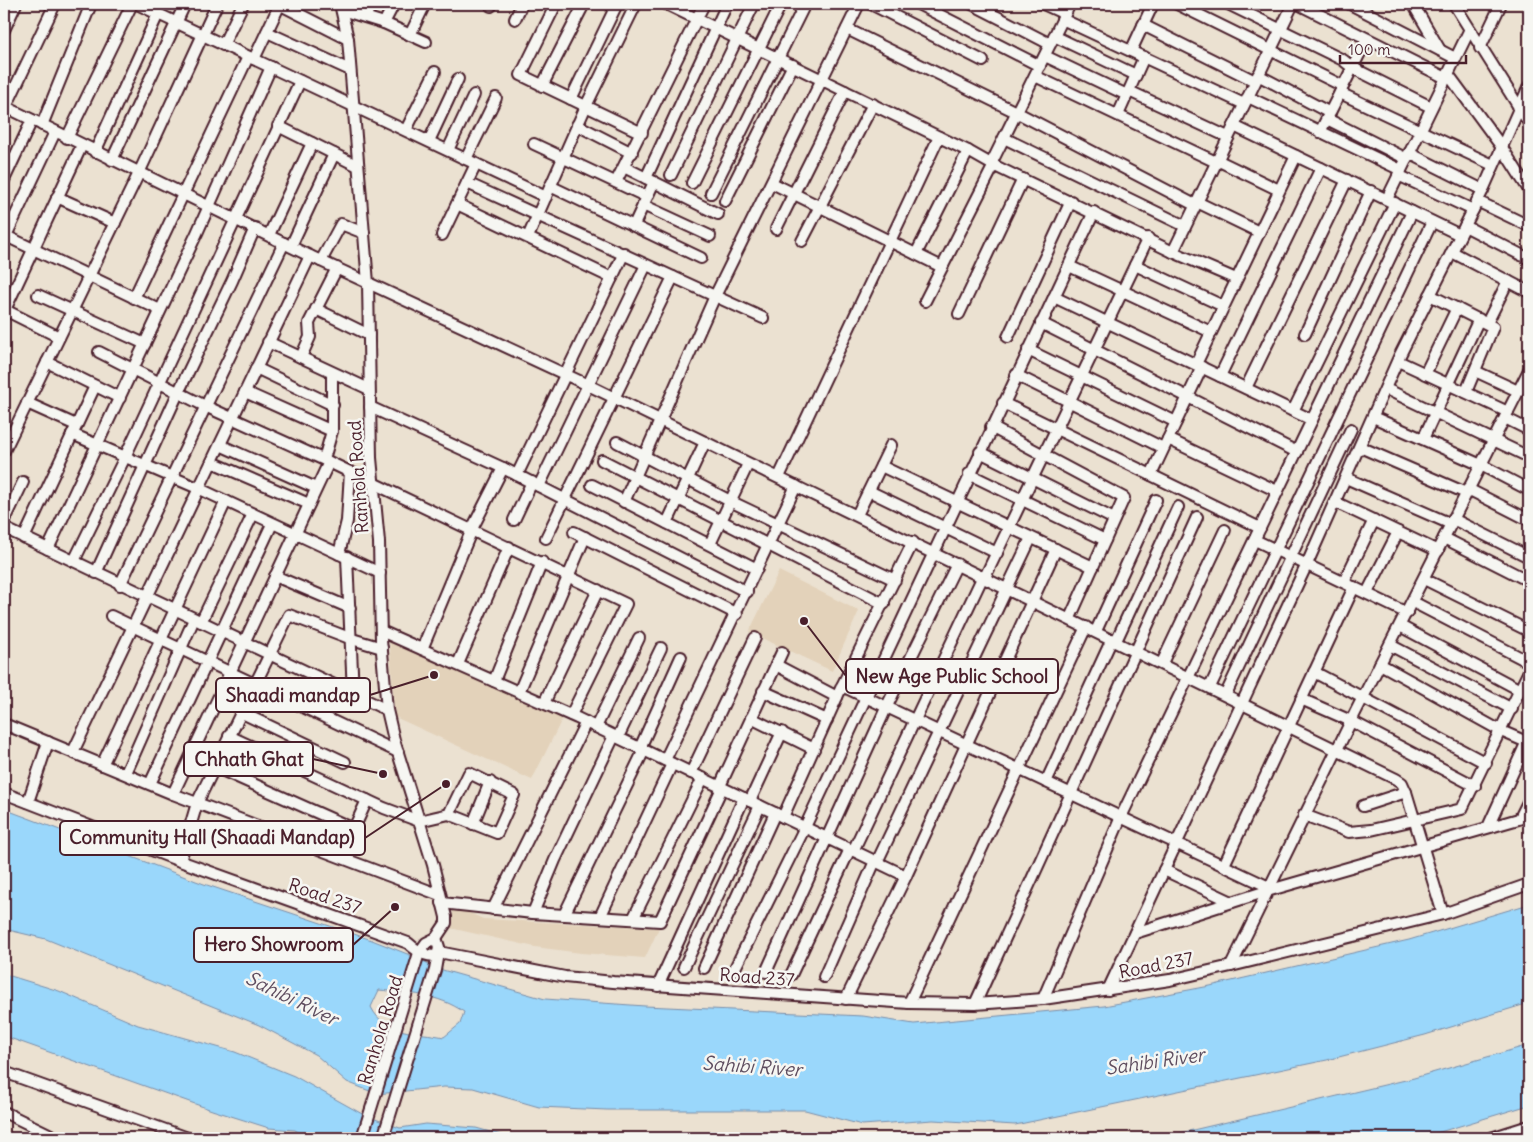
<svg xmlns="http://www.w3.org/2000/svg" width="1533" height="1142" viewBox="0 0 1533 1142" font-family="Delius,sans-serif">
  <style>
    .built { fill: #e3d2ba }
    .water { fill: #9ad7fb; stroke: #7a8da8; fill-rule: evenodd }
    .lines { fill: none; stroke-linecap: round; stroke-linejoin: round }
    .minor-casing { stroke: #4a1f2b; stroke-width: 14 }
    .minor { stroke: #f6f6f2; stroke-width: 10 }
    .labels { text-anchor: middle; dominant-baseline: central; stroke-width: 5; stroke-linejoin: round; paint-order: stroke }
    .street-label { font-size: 18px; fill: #4a1f2b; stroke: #f6f6f2 }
    .water-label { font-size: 19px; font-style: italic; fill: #5e4d5f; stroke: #f6f6f2 }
    .leader { fill: none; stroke: #4a1f2b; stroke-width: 2 }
    .callout-dot { fill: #4a1f2b; stroke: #f6f6f2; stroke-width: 2 }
    .callout { fill: #f6f6f2; stroke: #4a1f2b; stroke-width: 2 }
    .callout-label { font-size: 19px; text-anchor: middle; font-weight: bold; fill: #4a1f2b }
  </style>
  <rect width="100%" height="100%" fill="#ebe1d1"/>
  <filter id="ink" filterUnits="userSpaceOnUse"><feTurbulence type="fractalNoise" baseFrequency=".02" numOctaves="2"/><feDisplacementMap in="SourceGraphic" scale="10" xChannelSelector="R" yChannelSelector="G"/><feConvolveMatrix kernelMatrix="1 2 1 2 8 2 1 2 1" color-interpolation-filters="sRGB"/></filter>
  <g filter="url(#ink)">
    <g class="built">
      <polygon points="779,571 859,611 832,671 749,632"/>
      <polygon points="389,635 564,715 532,780 395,717"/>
      <polygon points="454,906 483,919 659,928 645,958 581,953 535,947 450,928"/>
    </g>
    <g class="water">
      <path d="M4,809L204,884L372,940L415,957L439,969L545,999L645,1006L863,1016L914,1024L1104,1006L1210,986L1409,940L1529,904V1003L1425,1035L1327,1060L1015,1125L933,1120L862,1125L805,1110H607L539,1107L473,1088L444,1087L377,1094L347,1082L316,1055L259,1025L46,939L4,929ZM379,990C409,993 438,994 464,1012L460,1024L444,1037C417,1031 385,1036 371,1007Z"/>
      <polygon points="4,974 59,991 138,1025 235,1052 294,1076 364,1115 400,1128 426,1124 476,1128 512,1138 309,1138 295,1130 269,1128 212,1110 4,1036"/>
      <polygon points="1529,1045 1529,1105 1420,1138 1159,1138 1414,1078"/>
    </g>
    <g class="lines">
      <defs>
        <g id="minor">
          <polyline points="137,4 546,197"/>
          <polyline points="279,4 348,39"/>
          <polyline points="340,4 348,39 368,283 371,458 379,542 381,640 387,710 394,740 433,865 446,917 446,923 436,938"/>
          <polyline points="556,4 521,75 642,133"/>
          <polyline points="666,4 968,151 991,164 1173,252 1236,279"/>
          <polyline points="871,4 983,61"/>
          <polyline points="918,4 1040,66"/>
          <polyline points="972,4 1050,44"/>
          <polyline points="1043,4 1065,14"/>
          <polyline points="1177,4 1343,86"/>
          <polyline points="1228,4 1343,60 1353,68 1431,107"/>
          <polyline points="1298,4 1446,78"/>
          <polyline points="1350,4 1455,58"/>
          <polyline points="1413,4 1440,50"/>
          <polyline points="1454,4 1529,123"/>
          <polyline points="491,6 492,4"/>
          <polyline points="342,10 384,23 426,42"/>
          <polyline points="366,17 370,4"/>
          <polyline points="515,19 522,4"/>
          <polyline points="1062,19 1244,104"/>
          <polyline points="384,23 394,4"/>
          <polyline points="1143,25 1255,81"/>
          <polyline points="847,29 1016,112 1195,205"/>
          <polyline points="4,30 16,4"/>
          <polyline points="267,32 350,70"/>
          <polyline points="410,35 425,4"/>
          <polyline points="1054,36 1136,75"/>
          <polyline points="223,45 243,4"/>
          <polyline points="1480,48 1501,4"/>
          <polyline points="1131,51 1153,4"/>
          <polyline points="1045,56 1127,95"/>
          <polyline points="254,59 280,4"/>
          <polyline points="1448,74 1501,146 1529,190"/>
          <polyline points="1258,75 1330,113"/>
          <polyline points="1035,76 1216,162"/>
          <polyline points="542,86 584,4"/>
          <polyline points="1129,91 1228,137"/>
          <polyline points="1340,93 1493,165"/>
          <polyline points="1248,97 1401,170"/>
          <polyline points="571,99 617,4"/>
          <polyline points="4,106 310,256 588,385 1396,779 1402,783 1406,792 1443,914"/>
          <polyline points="4,111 55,4"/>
          <polyline points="1118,115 1144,57"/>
          <polyline points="1327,119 1407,159"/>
          <polyline points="42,125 91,4"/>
          <polyline points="577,125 632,153"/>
          <polyline points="278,126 358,166"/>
          <polyline points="1234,126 1460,235"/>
          <polyline points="406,130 435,72"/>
          <polyline points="1320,132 1367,39"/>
          <polyline points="67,138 132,4"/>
          <polyline points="1004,138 1185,226"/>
          <polyline points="429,141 458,79"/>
          <polyline points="534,144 647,197"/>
          <polyline points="448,150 474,95"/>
          <polyline points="95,152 158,14"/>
          <polyline points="1409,153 1483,190"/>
          <polyline points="466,159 496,98"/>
          <polyline points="112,160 185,4"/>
          <polyline points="1217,160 1279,190"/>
          <polyline points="991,164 1070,4"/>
          <polyline points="624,167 718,214"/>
          <polyline points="671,175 754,4"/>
          <polyline points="1398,175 1473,210"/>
          <polyline points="646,178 727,4"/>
          <polyline points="4,180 32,120"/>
          <polyline points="616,182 704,4"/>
          <polyline points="467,183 763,318"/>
          <polyline points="692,183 781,4"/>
          <polyline points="772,183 942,267"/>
          <polyline points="550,186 701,258"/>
          <polyline points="711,193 805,4"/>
          <polyline points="57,197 115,223"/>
          <polyline points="1387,199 1469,31"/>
          <polyline points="725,201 793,65"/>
          <polyline points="1477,201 1529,226"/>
          <polyline points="1197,202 1259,232"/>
          <polyline points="457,204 612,278"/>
          <polyline points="643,205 710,236"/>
          <polyline points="634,225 654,182"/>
          <polyline points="1465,226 1529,259"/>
          <polyline points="776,229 845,91"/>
          <polyline points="4,235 160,310"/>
          <polyline points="269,235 312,143"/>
          <polyline points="442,235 476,164"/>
          <polyline points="528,237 586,106 636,4"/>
          <polyline points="4,240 55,132"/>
          <polyline points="802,241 873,104"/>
          <polyline points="291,246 334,154"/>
          <polyline points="1173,252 1293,4"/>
          <polyline points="1452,252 1529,292"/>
          <polyline points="916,254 968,151"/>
          <polyline points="321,261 341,224 364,233"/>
          <polyline points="1135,265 1223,306"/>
          <polyline points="1069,266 1211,332"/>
          <polyline points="38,295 145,344"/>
          <polyline points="1430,295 1493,327 1466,392"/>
          <polyline points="1054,297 1312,420"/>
          <polyline points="134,298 248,57"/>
          <polyline points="925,301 994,165"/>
          <polyline points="316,309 369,335"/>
          <polyline points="5,310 59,337"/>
          <polyline points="4,312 82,145"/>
          <polyline points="959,314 1023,179"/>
          <polyline points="1041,323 1297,452"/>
          <polyline points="1487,323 1508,281"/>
          <polyline points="1305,334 1371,191"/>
          <polyline points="1008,337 1071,201"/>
          <polyline points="268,342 369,389"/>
          <polyline points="1028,350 1176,422"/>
          <polyline points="99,352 205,406 329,462 626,604 571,715"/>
          <polyline points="301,357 310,337 309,323 337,268"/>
          <polyline points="1398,361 1508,412"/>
          <polyline points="47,362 120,398"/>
          <polyline points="1196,364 1296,156"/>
          <polyline points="256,368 333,405"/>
          <polyline points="1475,371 1518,391"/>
          <polyline points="1425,374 1457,308"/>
          <polyline points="1016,375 1163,448"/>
          <polyline points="1220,376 1321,168"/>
          <polyline points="1246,388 1347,180"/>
          <polyline points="1386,389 1529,457"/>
          <polyline points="245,392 332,431"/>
          <polyline points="27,403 76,425"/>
          <polyline points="1003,403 1260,528"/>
          <polyline points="370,407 503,468 747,592"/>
          <polyline points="1293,411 1395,203"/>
          <polyline points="1373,417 1481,465 1529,490"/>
          <polyline points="1505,418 1529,430"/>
          <polyline points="991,427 1124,498 1070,618"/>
          <polyline points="72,434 200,489 380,573"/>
          <polyline points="1168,439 1277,491"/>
          <polyline points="1423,439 1479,319"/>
          <polyline points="617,442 730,501 895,580"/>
          <polyline points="220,445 316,488"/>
          <polyline points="1360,447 1466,493"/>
          <polyline points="4,451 139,173 217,4"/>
          <polyline points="980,452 1114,519"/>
          <polyline points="324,459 332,431 332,373"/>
          <polyline points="602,460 884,604"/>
          <polyline points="212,462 309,504"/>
          <polyline points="881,466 1093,567"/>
          <polyline points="969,474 1105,540"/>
          <polyline points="517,475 624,253"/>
          <polyline points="1151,475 1202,367"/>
          <polyline points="779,477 939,137"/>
          <polyline points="1346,478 1451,524"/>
          <polyline points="592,485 757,569"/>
          <polyline points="539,486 646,265"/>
          <polyline points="1468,489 1529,520"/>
          <polyline points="869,491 997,553"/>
          <polyline points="624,502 715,296 859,4"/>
          <polyline points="1335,502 1438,551"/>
          <polyline points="857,515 891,445"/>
          <polyline points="1453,519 1529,557"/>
          <polyline points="514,520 532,482"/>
          <polyline points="4,522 23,482"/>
          <polyline points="667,523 705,442"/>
          <polyline points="4,528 387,710"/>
          <polyline points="574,532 737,614"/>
          <polyline points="24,538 95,386"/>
          <polyline points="546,538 673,277"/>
          <polyline points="1444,538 1529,581"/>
          <polyline points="1255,540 1407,613"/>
          <polyline points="710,544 748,464"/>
          <polyline points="48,549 197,233 271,67"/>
          <polyline points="339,554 347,521 350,472"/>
          <polyline points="347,557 353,694"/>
          <polyline points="74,561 125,457 300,81"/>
          <polyline points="96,573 178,393 232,281 255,228"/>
          <polyline points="275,576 350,608"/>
          <polyline points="985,577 1148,238"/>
          <polyline points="1424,579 1529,631"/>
          <polyline points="1344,582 1374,520"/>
          <polyline points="120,585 284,243"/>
          <polyline points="1367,593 1398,532"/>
          <polyline points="1413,602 1529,662"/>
          <polyline points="111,616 398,752"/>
          <polyline points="201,622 253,514"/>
          <polyline points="1400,626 1520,690"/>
          <polyline points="381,631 577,718 906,876 846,999"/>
          <polyline points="1096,631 1156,500"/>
          <polyline points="1116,641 1178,507"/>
          <polyline points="1390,645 1512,709"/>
          <polyline points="422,649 473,527 503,468"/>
          <polyline points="1162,663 1225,530"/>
          <polyline points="458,664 509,547"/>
          <polyline points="1380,664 1501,731 1529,743"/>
          <polyline points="776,665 837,697"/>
          <polyline points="1314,672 1486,763"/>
          <polyline points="494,681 542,562"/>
          <polyline points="842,686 1269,887"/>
          <polyline points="1210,687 1432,222"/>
          <polyline points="763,691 827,720"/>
          <polyline points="519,692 585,537"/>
          <polyline points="1226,694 1351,429"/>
          <polyline points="1301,699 1351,721 1475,786"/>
          <polyline points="544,703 598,590"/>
          <polyline points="240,712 345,762"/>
          <polyline points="751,718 814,749"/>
          <polyline points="4,724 173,794 440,895"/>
          <polyline points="596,727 639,638"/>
          <polyline points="229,736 384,808 419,821 449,814 497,833 514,795 469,773 449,814"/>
          <polyline points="618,737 661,648"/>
          <polyline points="640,748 681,657"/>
          <polyline points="73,752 310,256"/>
          <polyline points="665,760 796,486"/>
          <polyline points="102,765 226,501"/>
          <polyline points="215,767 354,829"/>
          <polyline points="126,773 194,619"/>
          <polyline points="691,773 755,638"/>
          <polyline points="1046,782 1112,639"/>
          <polyline points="150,784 272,524"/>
          <polyline points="720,786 782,652"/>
          <path d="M4,793L180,861L408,943C419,953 430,960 444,953L565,977L613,982L909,1003L975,1004L1043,999L1170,980L1231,966L1443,914L1529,884"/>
          <polyline points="173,794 329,462"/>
          <polyline points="750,801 782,732"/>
          <polyline points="28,802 48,742"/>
          <polyline points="1363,806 1406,792"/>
          <polyline points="1304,815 1349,832 1371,830 1462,809 1529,671"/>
          <polyline points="783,817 842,686 913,542"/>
          <polyline points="1520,818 1529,800"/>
          <polyline points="473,824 490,782"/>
          <polyline points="1488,827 1529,737"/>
          <polyline points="853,851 983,576"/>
          <polyline points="341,857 367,800"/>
          <polyline points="180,861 197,803 289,615 352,639 382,648"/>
          <polyline points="877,862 1031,538"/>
          <polyline points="1224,865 1354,587"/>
          <polyline points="1164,870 1232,902"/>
          <polyline points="906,876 1056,549"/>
          <polyline points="442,903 533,913 660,921 722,788"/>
          <polyline points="493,909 586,722"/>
          <polyline points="533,913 555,860 614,736"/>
          <polyline points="564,915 644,750"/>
          <polyline points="600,917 672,764"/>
          <polyline points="633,919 703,778"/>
          <polyline points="1135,933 1267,891 1529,816"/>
          <polyline points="1231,966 1353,717 1529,370"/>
          <polyline points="684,967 760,806"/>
          <polyline points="704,968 775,813"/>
          <polyline points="734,970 805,827 1094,212"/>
          <polyline points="766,972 887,706 957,564"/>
          <polyline points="791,975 850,849"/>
          <polyline points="824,977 875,861"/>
          <polyline points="658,986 744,798"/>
          <polyline points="1108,990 1307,564 1399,357 1483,190 1529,86"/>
          <polyline points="1043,999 1121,817 1412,212"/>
          <polyline points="909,1003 1086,627"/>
          <polyline points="975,1004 1197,517"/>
          <polyline points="4,1072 188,1138"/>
          <polyline points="4,1112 57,1138"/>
          <polyline points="362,1138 419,953 426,943 436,938 439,947 435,970 383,1138"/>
          <polyline points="1491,1138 1529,1126"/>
        </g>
      </defs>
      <use href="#minor" class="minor-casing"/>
      <use href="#minor" class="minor"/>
    </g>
  </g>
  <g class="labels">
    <g class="street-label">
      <text transform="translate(358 477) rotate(-94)">Ranhola Road</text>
      <text transform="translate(325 896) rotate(19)">Road 237</text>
      <text transform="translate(1156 965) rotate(-11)">Road 237</text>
      <text transform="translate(757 977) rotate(4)">Road 237</text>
      <text transform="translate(380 1030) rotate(-73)">Ranhola Road</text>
    </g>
    <g class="water-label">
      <text transform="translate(292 998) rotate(26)">Sahibi River</text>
      <text transform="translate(1155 1061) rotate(-8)">Sahibi River</text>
      <text transform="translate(752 1066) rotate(4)">Sahibi River</text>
    </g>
  </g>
  <path class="leader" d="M804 621L846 676M434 675L370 695M383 774L313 759M446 784L365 838M395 907L353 945"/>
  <g class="callout-dot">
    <circle cx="804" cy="621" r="5"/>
    <circle cx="434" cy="675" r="5"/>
    <circle cx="383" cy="774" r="5"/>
    <circle cx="446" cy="784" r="5"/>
    <circle cx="395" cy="907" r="5"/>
  </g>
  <g class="callout">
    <rect x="846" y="659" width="212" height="34" rx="5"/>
    <rect x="216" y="678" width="154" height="34" rx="5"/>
    <rect x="184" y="742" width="129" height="34" rx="5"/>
    <rect x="60" y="821" width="305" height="34" rx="5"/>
    <rect x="194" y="928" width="159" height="34" rx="5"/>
  </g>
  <g class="callout-label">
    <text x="952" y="683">New Age Public School</text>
    <text x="293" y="702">Shaadi mandap</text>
    <text x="249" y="766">Chhath Ghat</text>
    <text x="212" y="844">Community Hall (Shaadi Mandap)</text>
    <text x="274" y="951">Hero Showroom</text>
  </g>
  <rect width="1533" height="1142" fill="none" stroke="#f6f6f2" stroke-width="20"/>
  <rect x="10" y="10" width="1513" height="1122" fill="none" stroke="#4a1f2b" stroke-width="2" filter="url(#ink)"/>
  <path d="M1340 55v8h126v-8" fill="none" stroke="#4a1f2b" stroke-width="2.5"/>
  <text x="1348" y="55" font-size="15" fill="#4a1f2b" stroke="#f6f6f2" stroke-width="4" paint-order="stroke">100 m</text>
</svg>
